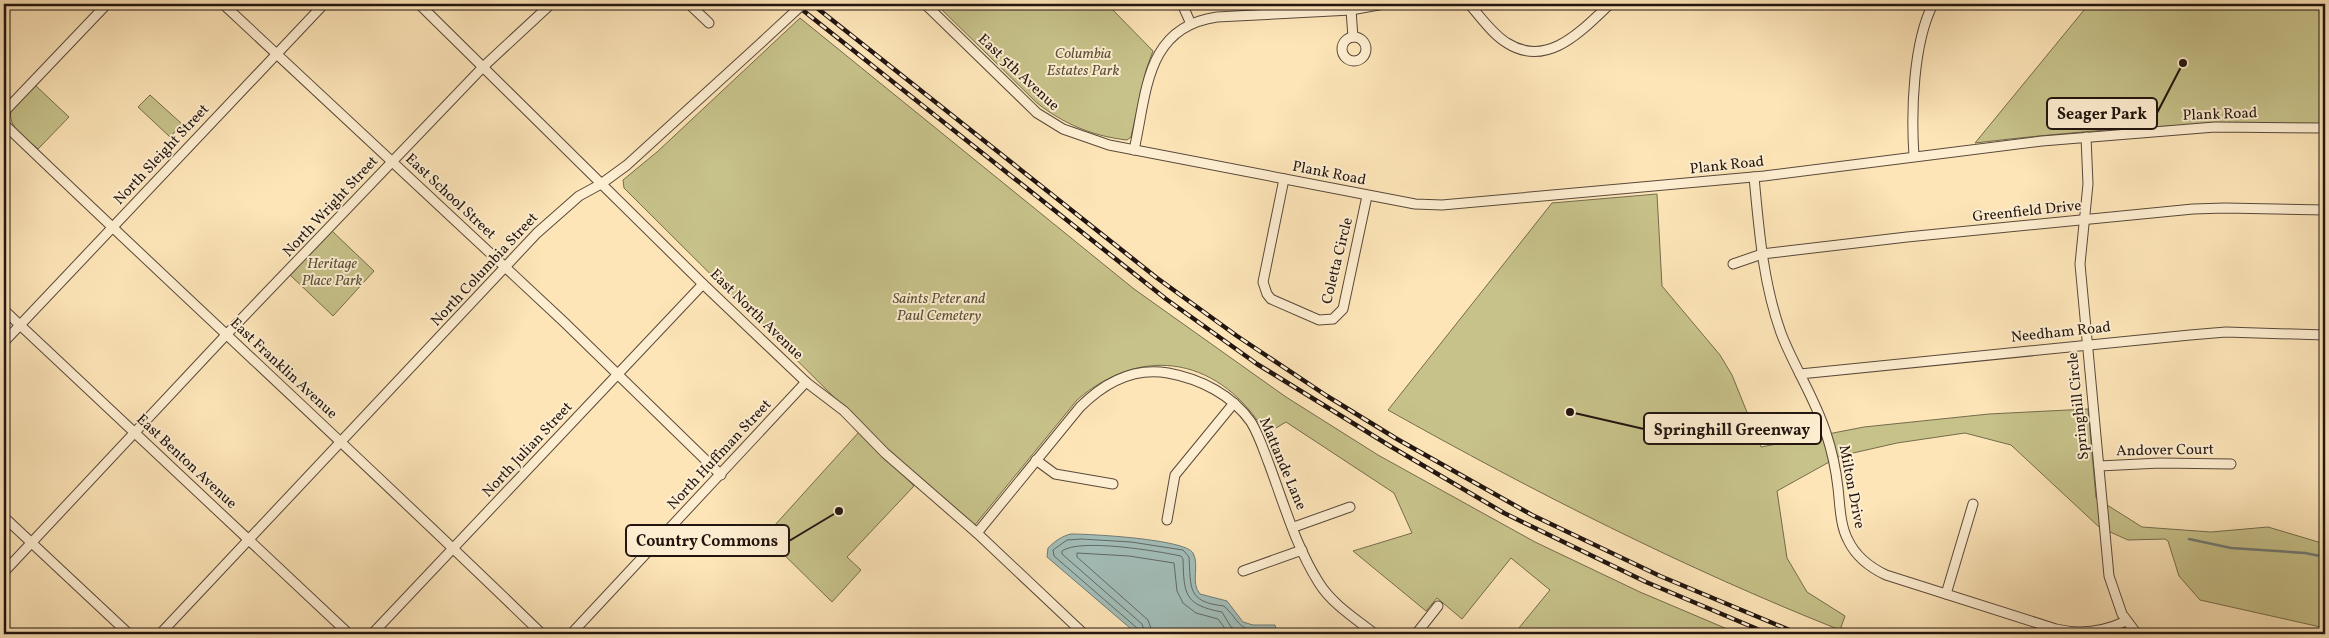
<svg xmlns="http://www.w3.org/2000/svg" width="2329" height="638" viewBox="0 0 2329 638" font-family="Vollkorn,serif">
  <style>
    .green { fill: #c7c28a; stroke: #746c4d }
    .water { fill: #a2bdb8; stroke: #6f7a75 }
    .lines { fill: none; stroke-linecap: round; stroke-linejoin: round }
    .shore { stroke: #626964; stroke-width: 1 }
    .stream { stroke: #6f7a75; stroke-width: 2.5 }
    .minor-casing { stroke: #59493a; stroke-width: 11 }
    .minor { stroke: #feeed1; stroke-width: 9 }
    .rail-casing { stroke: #221510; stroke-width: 4.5 }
    .rail { stroke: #feeed1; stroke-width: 2.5; stroke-dasharray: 8; stroke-linecap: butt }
    .minor-bridge-casing { stroke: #59493a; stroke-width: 11; stroke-linecap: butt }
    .minor-bridge { stroke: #feeed1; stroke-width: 9 }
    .labels { text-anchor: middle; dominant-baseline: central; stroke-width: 4; stroke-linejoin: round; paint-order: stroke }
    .park-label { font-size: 15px; font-style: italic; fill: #5c523b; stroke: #feeed1 }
    .street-label { font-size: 15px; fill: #221510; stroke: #feeed1 }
    .leader { fill: none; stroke: #221510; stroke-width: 2 }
    .callout-dot { fill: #221510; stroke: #feeed1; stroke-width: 2 }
    .callout { fill: #feeed1; stroke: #221510; stroke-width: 2 }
    .callout-label { font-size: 16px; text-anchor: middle; font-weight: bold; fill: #221510 }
  </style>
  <rect width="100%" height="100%" fill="#fde5b8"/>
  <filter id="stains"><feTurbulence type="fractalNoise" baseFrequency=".004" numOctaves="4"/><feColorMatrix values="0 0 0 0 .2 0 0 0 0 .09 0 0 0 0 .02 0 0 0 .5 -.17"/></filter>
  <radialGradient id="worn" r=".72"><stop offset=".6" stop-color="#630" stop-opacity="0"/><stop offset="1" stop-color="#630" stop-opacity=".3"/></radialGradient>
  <g class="green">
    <path d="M936,4H1107L1153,51L1146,70L1131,137L1127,140C1092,136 1064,124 1037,103Z"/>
    <path d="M2089,4H2325V124C2208,121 2092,129 1975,143Z"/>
    <path d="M800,18L1134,289L1286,397L1378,455L1535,542L1640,592L1739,634H1514L1550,590L1511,558L1462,619L1437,598L1426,611L1353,551L1412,533L1394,493L1286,422L1266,434C1222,359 1144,342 1077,400L974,526L890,453L624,188L623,180L657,152Z"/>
    <path d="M35,85L69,117L38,149C28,140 7,127 11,111Z"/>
    <polygon points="150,95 182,124 170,137 138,107"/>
    <path d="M1657,194L1662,286L1720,355L1732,375L1761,447L1864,427L1989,414L2088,409L2096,498L2142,527L2211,532L2268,527L2325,544V628L2200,600L2179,576L2168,541L2165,539L2128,540L2099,527L2011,445L1965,433L1897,443L1840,456L1777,491L1787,558L1807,592L1845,616L1840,630C1684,568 1534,492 1388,410L1552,203Z"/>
    <polygon points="331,230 374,271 333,316 289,274"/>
    <polygon points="859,432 914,486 847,557 861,570 832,602 765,536"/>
  </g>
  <path class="water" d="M1071,534C1090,534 1185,539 1193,553C1200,566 1190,582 1200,594L1227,601L1243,622L1253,625H1275L1276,629L1272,634H1137L1047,557L1048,548C1055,541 1062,536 1071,534Z"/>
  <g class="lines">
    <g class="shore">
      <path d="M1139,634L1137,628L1054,556L1053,550L1067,540L1081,539L1131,542L1183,550L1189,557C1191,588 1187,602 1224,606C1241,622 1237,632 1266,630L1268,634"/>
      <path d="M1145,634L1142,624L1062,554V551C1080,538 1157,551 1181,556L1183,559C1184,594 1184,605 1222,612L1231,627L1245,634"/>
      <polyline points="1153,634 1148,620 1077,557 1077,553 1129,556 1174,563 1177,591 1183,603 1196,613 1218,619 1229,634"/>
    </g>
    <polyline class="stream" points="2189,539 2231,548 2305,553 2325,557"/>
    <defs>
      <g id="minor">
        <polyline points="223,4 564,322 721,475"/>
        <polyline points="419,4 703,284 806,382 844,411 885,453 977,533 1084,634"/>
        <polyline points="689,4 709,23"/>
        <polyline points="925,4 1037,113 1063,129 1109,145 1415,204 1442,205 1764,176 2042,141 2215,127 2325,128"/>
        <polyline points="1182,4 1191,24"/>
        <path d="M1469,4C1480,16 1492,34 1507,43C1548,69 1582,30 1610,4"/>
        <polyline points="1351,10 1353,37"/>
        <circle cx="1354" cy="49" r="12"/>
        <polyline points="4,112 107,4"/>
        <path d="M4,124C182,295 365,462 542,634"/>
        <polyline points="2086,137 2088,184 2080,264 2109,576 2122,614 2137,634"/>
        <path d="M1134,150C1147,93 1145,27 1217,17L1351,10L1384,4"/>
        <path d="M1914,156C1911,112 1913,43 1933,4"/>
        <path d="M1754,177C1759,230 1763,283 1781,333C1794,367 1815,398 1826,433C1832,451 1836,470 1838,488C1840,505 1840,525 1848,540C1856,557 1869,567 1886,575L2056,629C2081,635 2103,632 2126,621"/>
        <polyline points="1284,179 1263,282 1267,294 1271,299 1319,320 1333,319 1343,309 1367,196"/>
        <polyline points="1733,264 1762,254 1907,237 2193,209 2225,208 2325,210"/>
        <polyline points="4,310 349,634"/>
        <polyline points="4,342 324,4"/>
        <polyline points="1800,374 2190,335 2226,332 2325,335"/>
        <polyline points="1036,460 1055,474 1113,484"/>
        <polyline points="2099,466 2160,463 2231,464"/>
        <polyline points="4,517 129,634"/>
        <polyline points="1167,520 1175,475 1234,403"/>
        <polyline points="1294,527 1350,507"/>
        <path d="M977,533L1080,407C1104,383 1134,367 1168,373C1201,379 1232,395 1251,422C1259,435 1264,451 1269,464C1284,504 1296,547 1319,583C1332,604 1356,619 1375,634"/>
        <polyline points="1243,571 1302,550"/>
        <polyline points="4,572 226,335 483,67 551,4"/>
        <polyline points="1946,594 1973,504"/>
        <polyline points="160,634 537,233 579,196 601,184 627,165 762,42"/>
        <polyline points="372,634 703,284"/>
        <polyline points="571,634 806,382"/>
        <polyline points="1416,634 1438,606"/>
      </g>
    </defs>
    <use href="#minor" class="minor-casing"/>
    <use href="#minor" class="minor"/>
    <defs>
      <g id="rail">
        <polyline points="795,4 1166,299 1257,364 1390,446 1504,513 1646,582 1769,634"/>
        <polyline points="812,4 1157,278 1237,336 1327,396 1397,439 1532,515 1660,576 1799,634"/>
      </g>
    </defs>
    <use href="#rail" class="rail-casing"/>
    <use href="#rail" class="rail"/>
    <defs>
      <polyline id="minor-bridge" points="762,42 803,4"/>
    </defs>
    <use href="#minor-bridge" class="minor-bridge-casing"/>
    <use href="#minor-bridge" class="minor-bridge"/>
  </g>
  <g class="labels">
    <g class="park-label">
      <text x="1083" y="54">Columbia<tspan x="1083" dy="17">Estates Park</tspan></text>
      <text x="332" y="264">Heritage<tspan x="332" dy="17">Place Park</tspan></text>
      <text x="939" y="299">Saints Peter and<tspan x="939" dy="17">Paul Cemetery</tspan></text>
    </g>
    <g class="street-label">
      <text transform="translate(1018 73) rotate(43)">East 5th Avenue</text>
      <text transform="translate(2220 115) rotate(-2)">Plank Road</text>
      <text transform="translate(162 155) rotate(-47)">North Sleight Street</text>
      <text transform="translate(1727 166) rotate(-6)">Plank Road</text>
      <text transform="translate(1329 174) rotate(11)">Plank Road</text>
      <text transform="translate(450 197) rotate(43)">East School Street</text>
      <text transform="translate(331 207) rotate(-47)">North Wright Street</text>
      <text transform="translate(2027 212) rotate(-6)">Greenfield Drive</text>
      <text transform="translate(1338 261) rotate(-76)">Coletta Circle</text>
      <text transform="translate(485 270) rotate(-47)">North Columbia Street</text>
      <text transform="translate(756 315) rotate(44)">East North Avenue</text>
      <text transform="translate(2061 333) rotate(-6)">Needham Road</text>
      <text transform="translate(283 369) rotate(43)">East Franklin Avenue</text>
      <text transform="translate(2079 406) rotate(-96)">Springhill Circle</text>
      <text transform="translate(528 450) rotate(-47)">North Julian Street</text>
      <text transform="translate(2165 451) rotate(-1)">Andover Court</text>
      <text transform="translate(720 455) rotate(-47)">North Huffman Street</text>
      <text transform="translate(186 462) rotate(43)">East Benton Avenue</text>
      <text transform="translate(1282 464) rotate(67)">Mattande Lane</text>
      <text transform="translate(1851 487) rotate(79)">Milton Drive</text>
    </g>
  </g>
  <path class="leader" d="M2183 63L2157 113M1570 412L1644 429M839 511L789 541"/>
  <g class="callout-dot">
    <circle cx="2183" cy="63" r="5"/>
    <circle cx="1570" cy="412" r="5"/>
    <circle cx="839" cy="511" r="5"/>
  </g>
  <g class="callout">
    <rect x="2047" y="98" width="110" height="31" rx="5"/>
    <rect x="1644" y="413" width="177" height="31" rx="5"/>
    <rect x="626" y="525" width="163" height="31" rx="5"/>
  </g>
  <g class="callout-label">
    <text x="2102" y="119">Seager Park</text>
    <text x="1732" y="435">Springhill Greenway</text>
    <text x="707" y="546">Country Commons</text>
  </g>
  <rect width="2329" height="638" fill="none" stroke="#fde5b8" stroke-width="20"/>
  <rect x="5" y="5" width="2319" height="628" fill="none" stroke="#221510" stroke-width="2.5"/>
  <rect x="10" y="10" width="2309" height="618" fill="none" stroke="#221510"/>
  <rect width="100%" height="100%" filter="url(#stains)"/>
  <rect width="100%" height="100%" fill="url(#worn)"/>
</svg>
